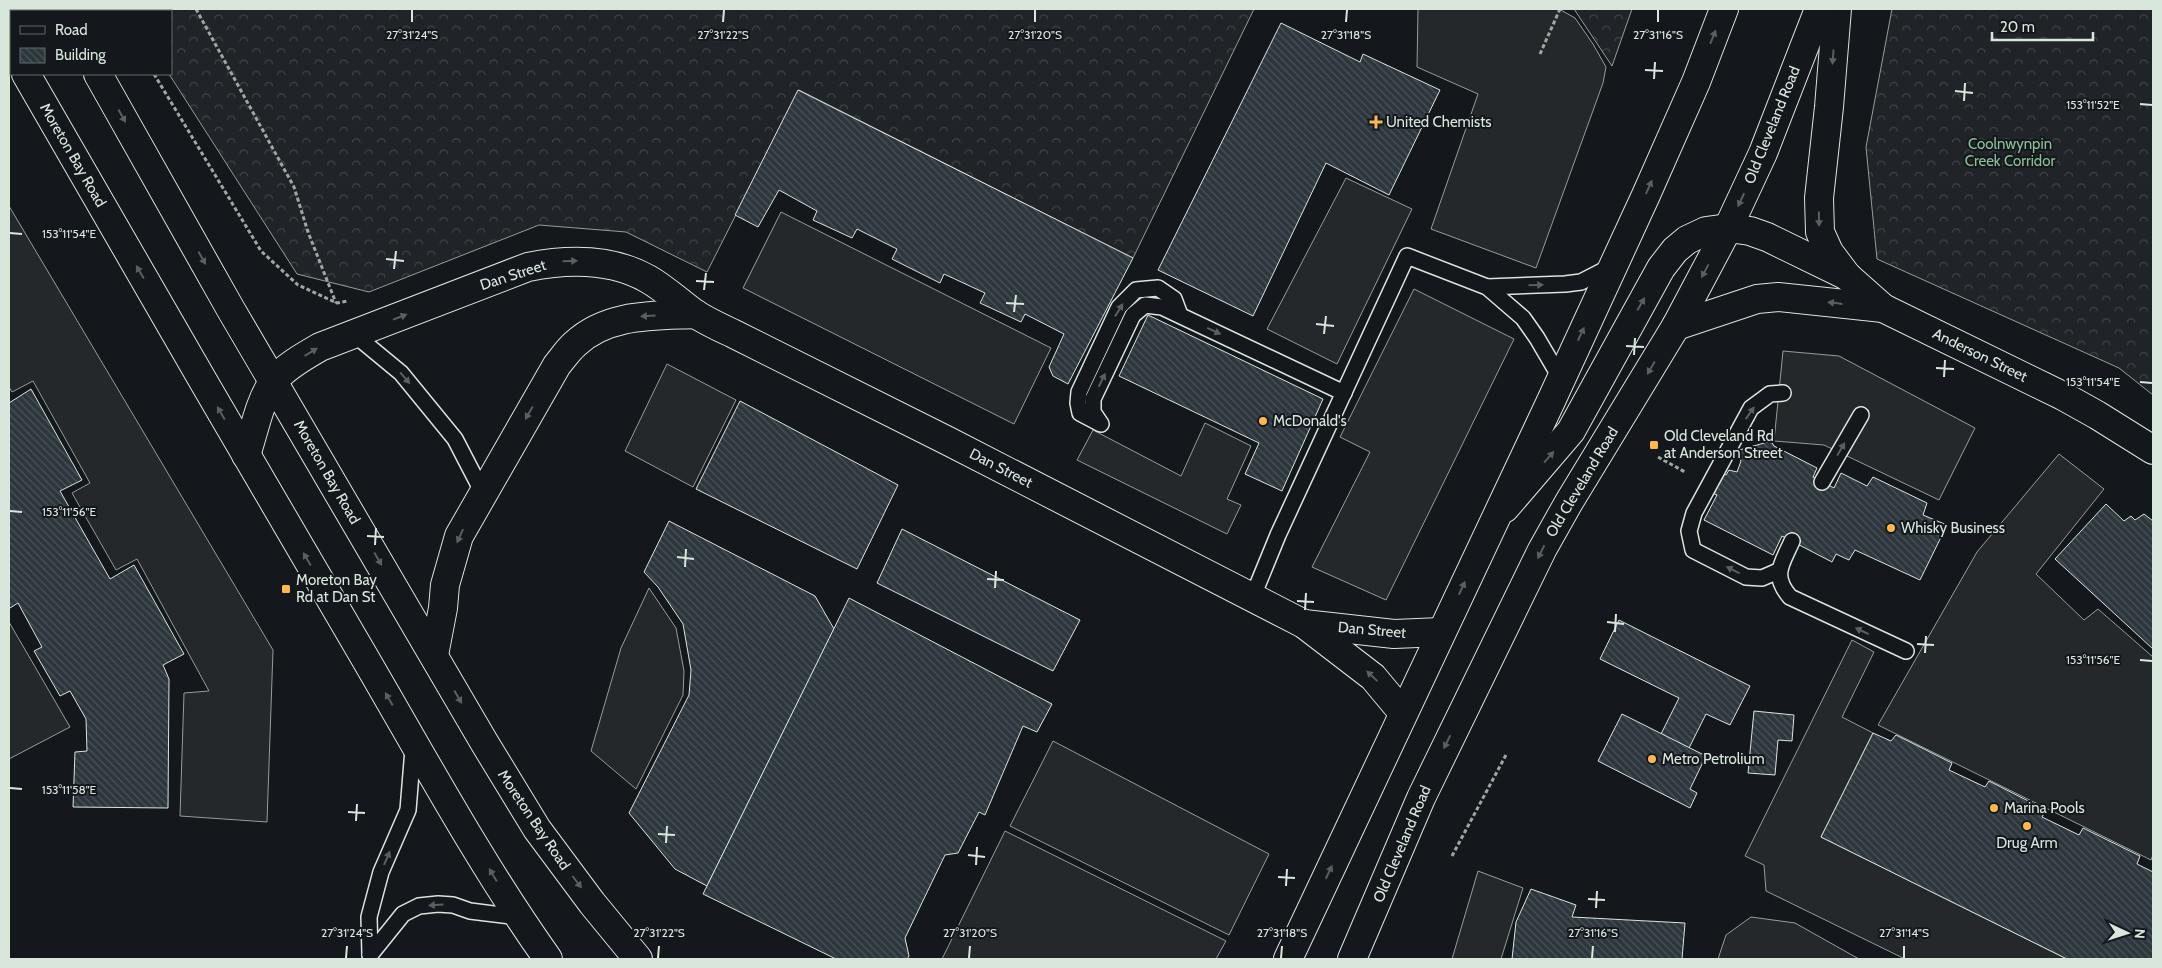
<svg xmlns="http://www.w3.org/2000/svg" width="2162" height="968" viewBox="0 0 2162 968" font-family="Cabin,sans-serif">
  <style>
    .forest { fill: url(#forest-crowns); stroke: #939e99 }
    .parking { fill: #24282b; stroke: #939e99 }
    .building { fill: url(#building-back-hatch); stroke: #d8e6dc }
    .lines { fill: none; stroke-linecap: round; stroke-linejoin: round }
    .service-casing { stroke: #d8e6dc; stroke-width: 18 }
    .minor-casing { stroke: #d8e6dc; stroke-width: 30 }
    .primary-casing { stroke: #d8e6dc; stroke-width: 30 }
    .trunk-casing { stroke: #d8e6dc; stroke-width: 30 }
    .path { stroke: #9da8a2; stroke-width: 3; stroke-dasharray: 4 2.5; stroke-linecap: butt }
    .service { stroke: #14181c; stroke-width: 15 }
    .minor { stroke: #14181c; stroke-width: 28 }
    .primary { stroke: #14181c; stroke-width: 28 }
    .trunk { stroke: #14181c; stroke-width: 28 }
    .oneway { fill: #59605f }
    .ticks { fill: none; stroke: #d8e6dc; stroke-width: 2 }
    .poi-dot { fill: #ffb74d; stroke: #14181c; stroke-width: 2 }
    .labels { text-anchor: middle; dominant-baseline: central; stroke-width: 4; stroke-linejoin: round; paint-order: stroke }
    .poi-label { font-size: 15px; fill: #d8e6dc; stroke: #14181c; text-anchor: start }
    .street-label { font-size: 15px; fill: #d8e6dc; stroke: #14181c }
    .park-label { font-size: 15px; fill: #8ac095; stroke: #14181c }
    .ticks-label { font-size: 12px; text-anchor: middle; fill: #d8e6dc; stroke: #14181c; stroke-width: 4; stroke-linejoin: round; paint-order: stroke }
  </style>
  <defs>
    <pattern id="forest-crowns" width="20" height="18" patternUnits="userSpaceOnUse" patternTransform="scale(1.25)"><rect width="20" height="18" fill="#202428"/><path d="M2 6a3 3 0 1 1 6 0M12 15a3 3 0 1 1 6 0" fill="none" stroke="#404447"/></pattern>
    <pattern id="building-back-hatch" width="6" height="6" patternUnits="userSpaceOnUse" patternTransform="scale(1.25)"><rect width="6" height="6" fill="#2c363c"/><path d="M-1 5l2 2M0 0l6 6M5-1l2 2" fill="none" stroke="#4a5358"/></pattern>
  </defs>
  <rect width="100%" height="100%" fill="#14181c"/>
  <g class="forest">
    <polygon points="128,9 1254,9 1133,258 799,90 707,272 626,232 539,225 369,292 297,274 169,74 171,74 171,11 129,11"/>
    <polygon points="1574,9 1632,9 1612,66"/>
    <polygon points="1892,9 2153,9 2153,395 2119,368 1877,259 1866,147"/>
  </g>
  <g class="parking">
    <polygon points="1418,9 1559,9 1575,18 1593,44 1606,67 1603,83 1536,268 1431,229 1478,94 1417,67"/>
    <polygon points="1346,178 1412,209 1337,364 1267,329"/>
    <polygon points="9,206 273,650 267,822 180,816 184,693 209,691 137,559 116,570 72,493 90,483 33,381 12,392 9,387"/>
    <polygon points="781,212 1051,348 1014,424 743,288"/>
    <polygon points="1414,289 1514,339 1386,600 1312,567 1370,452 1340,437"/>
    <polygon points="1783,351 1839,356 1975,428 1939,500 1824,445 1774,441"/>
    <polygon points="667,364 736,400 693,487 625,451"/>
    <polygon points="1205,423 1251,446 1227,499 1241,505 1227,534 1077,460 1093,430 1181,476"/>
    <polygon points="2059,454 2104,489 2036,574 2084,620 2098,609 2153,657 2153,855 2151,860 1878,725 1977,552"/>
    <polygon points="649,588 676,628 684,671 683,695 636,789 591,751 621,648"/>
    <polygon points="9,622 70,727 9,759"/>
    <polygon points="1852,640 1874,652 1842,717 1873,733 1821,837 2067,959 1905,959 1766,891 1764,865 1745,856"/>
    <polygon points="1053,741 1269,854 1229,935 1010,826"/>
    <polygon points="1005,831 1226,941 1216,959 942,959"/>
    <polygon points="1478,871 1523,888 1501,959 1452,959"/>
    <polygon points="1751,917 1795,923 1859,959 1718,959 1726,935"/>
  </g>
  <g class="building">
    <polygon points="1281,23 1360,62 1363,54 1440,90 1389,195 1326,163 1253,316 1158,270"/>
    <polygon points="798,90 1133,258 1068,384 1053,376 1049,367 1064,334 1025,314 1021,322 980,303 985,293 944,274 940,283 892,259 897,249 857,229 852,238 813,220 817,211 779,190 758,227 735,215"/>
    <polygon points="1148,315 1323,399 1282,491 1245,474 1259,443 1119,376"/>
    <polygon points="31,389 82,480 60,491 110,579 134,565 184,654 163,665 169,679 168,808 73,807 75,752 87,751 86,719 70,691 60,696 34,651 42,647 18,603 10,608 9,607 9,403"/>
    <polygon points="740,401 898,485 857,569 696,489"/>
    <polygon points="1771,441 1774,446 1817,468 1813,477 1834,488 1841,473 1867,486 1873,477 1927,503 1923,515 1947,525 1920,580 1855,550 1849,560 1836,554 1832,562 1782,536 1773,555 1704,520 1717,495 1707,491 1718,472 1726,475 1729,470 1737,472 1741,461 1736,451"/>
    <polygon points="2106,504 2124,521 2131,516 2135,520 2144,514 2153,521 2153,649 2055,559"/>
    <polygon points="669,521 815,596 834,629 707,886 675,869 629,813 689,695 691,670 683,624 658,587 644,572"/>
    <polygon points="902,529 1080,620 1053,671 877,583"/>
    <polygon points="849,598 1052,704 1037,732 1023,726 985,815 979,812 958,853 945,855 905,938 909,956 907,959 836,959 703,894"/>
    <polygon points="1619,620 1750,686 1730,725 1706,714 1689,748 1661,734 1679,698 1600,659"/>
    <polygon points="1754,711 1794,715 1792,741 1778,740 1775,775 1748,773"/>
    <polygon points="1622,714 1706,756 1690,789 1697,793 1690,808 1598,761"/>
    <polygon points="1873,733 1891,741 1896,735 1952,763 1949,770 1985,787 1989,781 2046,810 2042,817 2079,835 2083,828 2140,856 2137,864 2153,872 2153,959 2067,959 1821,837"/>
    <polygon points="1531,889 1576,905 1572,917 1685,923 1682,959 1502,959 1512,959 1516,922"/>
  </g>
  <g class="lines">
    <defs>
      <g id="service">
        <polyline points="1487,287 1565,284 1581,282 1612,266"/>
        <polyline points="355,335 401,373 455,439 483,493"/>
        <polyline points="1099,423 1080,413 1078,403 1079,392 1119,307 1136,290 1158,288 1174,299 1180,315"/>
        <polyline points="1101,424 1093,412 1093,399 1133,315 1145,305 1162,307 1344,393"/>
        <polyline points="1822,482 1861,415"/>
        <path d="M1792,541C1782,564 1771,575 1790,597L1906,651"/>
        <polyline points="1778,571 1762,578 1746,577 1693,550 1689,531 1694,513 1751,408 1770,394 1783,393"/>
        <polyline points="1253,596 1278,535 1407,256 1487,287 1523,318 1537,338 1561,379"/>
        <polyline points="370,955 369,917 381,872 408,810 413,749"/>
        <polyline points="370,955 403,914 419,906 438,904 453,905 470,911 518,917"/>
      </g>
      <g id="minor">
        <polyline points="1676,326 1757,299 1778,297 1883,308"/>
        <path d="M246,455C254,432 259,402 273,382C283,368 306,355 320,347L528,267C568,259 611,258 648,279C664,288 679,302 694,313C706,321 719,327 732,333L946,440L1304,624L1373,677L1403,713"/>
        <polyline points="1505,508 1571,431 1661,268 1675,250 1687,240 1706,231 1728,228 1750,231 1767,237 1847,276 1883,308 2063,396 2097,415 2153,450"/>
        <polyline points="1304,624 1394,634 1441,632"/>
        <path d="M434,655L443,608L445,585L459,536L557,365C563,358 568,350 575,344C608,313 655,316 696,314"/>
      </g>
      <g id="primary">
        <polyline points="1837,9 1829,107 1819,198 1820,232 1829,252 1847,276"/>
        <polyline points="1288,959 1551,401 1646,195 1696,82 1724,9"/>
        <polyline points="1352,959 1421,798 1542,550 1569,502 1676,326 1728,228 1763,153 1819,9"/>
      </g>
      <g id="trunk">
        <polyline points="61,9 63,11"/>
        <polyline points="9,44 11,48"/>
        <path d="M26,74C135,263 244,453 355,641C418,748 477,859 548,959"/>
        <polyline points="98,74 230,308 484,742 537,829 592,903 638,959"/>
      </g>
    </defs>
    <use href="#service" class="service-casing"/>
    <use href="#minor" class="minor-casing"/>
    <use href="#primary" class="primary-casing"/>
    <use href="#trunk" class="trunk-casing"/>
    <g class="path">
      <polyline points="107,9 109,11"/>
      <polyline points="196,9 294,187 308,232 336,303"/>
      <polyline points="1540,54 1560,9"/>
      <polyline points="154,74 261,251 298,285 337,303 348,301"/>
      <polyline points="1658,457 1685,472"/>
      <polyline points="1452,856 1507,753"/>
    </g>
    <use href="#service" class="service"/>
    <use href="#minor" class="minor"/>
    <use href="#primary" class="primary"/>
    <use href="#trunk" class="trunk"/>
  </g>
  <defs><path id="oneway-solid" d="M-6-.8H1V-3.2L6.5 0L1 3.2V.8H-6Z" transform="scale(1.25)"/></defs>
  <g class="oneway">
    <use href="#oneway-solid" transform="translate(1713 37) rotate(-68)"/>
    <use href="#oneway-solid" transform="translate(1833 57) rotate(94)"/>
    <use href="#oneway-solid" transform="translate(122 116) rotate(61)"/>
    <use href="#oneway-solid" transform="translate(1649 187) rotate(-66)"/>
    <use href="#oneway-solid" transform="translate(1741 200) rotate(115)"/>
    <use href="#oneway-solid" transform="translate(1819 219) rotate(89)"/>
    <use href="#oneway-solid" transform="translate(202 258) rotate(61)"/>
    <use href="#oneway-solid" transform="translate(570 261) rotate(-1)"/>
    <use href="#oneway-solid" transform="translate(1705 271) rotate(118)"/>
    <use href="#oneway-solid" transform="translate(140 272) rotate(-120)"/>
    <use href="#oneway-solid" transform="translate(1536 285) rotate(-1)"/>
    <use href="#oneway-solid" transform="translate(1835 303) rotate(-173)"/>
    <use href="#oneway-solid" transform="translate(1641 304) rotate(-60)"/>
    <use href="#oneway-solid" transform="translate(1119 310) rotate(-58)"/>
    <use href="#oneway-solid" transform="translate(648 316) rotate(177)"/>
    <use href="#oneway-solid" transform="translate(400 317) rotate(-21)"/>
    <use href="#oneway-solid" transform="translate(1214 331) rotate(25)"/>
    <use href="#oneway-solid" transform="translate(1581 334) rotate(-65)"/>
    <use href="#oneway-solid" transform="translate(311 352) rotate(-31)"/>
    <use href="#oneway-solid" transform="translate(1651 368) rotate(121)"/>
    <use href="#oneway-solid" transform="translate(405 378) rotate(49)"/>
    <use href="#oneway-solid" transform="translate(1102 380) rotate(-64)"/>
    <use href="#oneway-solid" transform="translate(221 413) rotate(-120)"/>
    <use href="#oneway-solid" transform="translate(529 413) rotate(120)"/>
    <use href="#oneway-solid" transform="translate(1750 413) rotate(-55)"/>
    <use href="#oneway-solid" transform="translate(1841 449) rotate(-59)"/>
    <use href="#oneway-solid" transform="translate(1549 457) rotate(-49)"/>
    <use href="#oneway-solid" transform="translate(460 536) rotate(114)"/>
    <use href="#oneway-solid" transform="translate(1541 552) rotate(117)"/>
    <use href="#oneway-solid" transform="translate(307 559) rotate(-120)"/>
    <use href="#oneway-solid" transform="translate(378 559) rotate(60)"/>
    <use href="#oneway-solid" transform="translate(1733 570) rotate(-153)"/>
    <use href="#oneway-solid" transform="translate(1462 588) rotate(-65)"/>
    <use href="#oneway-solid" transform="translate(1862 631) rotate(-155)"/>
    <use href="#oneway-solid" transform="translate(1372 676) rotate(-137)"/>
    <use href="#oneway-solid" transform="translate(458 697) rotate(60)"/>
    <use href="#oneway-solid" transform="translate(389 699) rotate(-120)"/>
    <use href="#oneway-solid" transform="translate(1447 742) rotate(116)"/>
    <use href="#oneway-solid" transform="translate(387 858) rotate(-66)"/>
    <use href="#oneway-solid" transform="translate(1329 872) rotate(-65)"/>
    <use href="#oneway-solid" transform="translate(493 875) rotate(-121)"/>
    <use href="#oneway-solid" transform="translate(577 882) rotate(53)"/>
    <use href="#oneway-solid" transform="translate(436 905) rotate(177)"/>
  </g>
  <path class="ticks" d="M412,22V10M723,22L724,10M1035,22V10M1346,22L1347,10M1658,22V10M1645,70L1663,71M1654,79L1655,62M1955,91L1973,93M1964,101L1965,83M2140,104L2152,105M10,233L22,234M386,259L404,261M394,269L396,251M696,281L714,282M704,290L706,273M1006,303L1024,304M1014,312L1016,295M1316,324L1334,326M1324,334L1326,316M1626,346L1644,347M1634,355L1635,338M1936,368L1954,369M1944,377L1945,360M2140,382L2152,383M10,511L22,512M367,536L384,537M375,545L376,528M677,557L694,559M685,567L686,549M987,579L1004,580M995,588L996,571M1297,601L1314,602M1305,610L1306,593M1607,622L1624,624M1615,632L1616,614M1917,644L1934,645M1925,653L1926,636M2140,660L2152,661M10,788L22,789M348,812L365,813M356,821L357,804M658,834L675,835M666,843L667,826M968,855L985,857M976,865L977,847M1278,877L1295,878M1286,886L1287,869M1588,899L1605,900M1596,908L1597,891M346,958L347,946M658,958L659,946M969,958L970,946M1281,958L1282,946M1592,958L1593,946M1904,958V946"/>
  <g class="poi-dot">
    <path d="M1373.5 114.5h5v5h5v5h-5v5h-5v-5h-5v-5h5z"/>
    <circle cx="1263" cy="421" r="5"/>
    <rect x="1649" y="440" width="10" height="10" rx="2.5"/>
    <circle cx="1891" cy="528" r="5"/>
    <rect x="281" y="584" width="10" height="10" rx="2.5"/>
    <circle cx="1652" cy="759" r="5"/>
    <circle cx="1994" cy="808" r="5"/>
    <circle cx="2027" cy="826" r="5"/>
  </g>
  <g class="labels">
    <g class="poi-label">
      <text x="1386" y="122">United Chemists</text>
      <text x="1273" y="421">McDonald's</text>
      <text x="1664" y="436">Old Cleveland Rd<tspan x="1664" dy="17">at Anderson Street</tspan></text>
      <text x="1901" y="528">Whisky Business</text>
      <text x="296" y="580">Moreton Bay<tspan x="296" dy="17">Rd at Dan St</tspan></text>
      <text x="1662" y="759">Metro Petrolium</text>
      <text x="2004" y="808">Marina Pools</text>
      <text x="2027" y="843" text-anchor="middle">Drug Arm</text>
    </g>
    <g class="street-label">
      <text transform="translate(1772 125) rotate(-68)">Old Cleveland Road</text>
      <text transform="translate(73 155) rotate(60)">Moreton Bay Road</text>
      <text transform="translate(513 275) rotate(-18)">Dan Street</text>
      <text transform="translate(1980 355) rotate(26)">Anderson Street</text>
      <text transform="translate(1001 468) rotate(27)">Dan Street</text>
      <text transform="translate(327 472) rotate(60)">Moreton Bay Road</text>
      <text transform="translate(1582 482) rotate(-59)">Old Cleveland Road</text>
      <text transform="translate(1372 630) rotate(5)">Dan Street</text>
      <text transform="translate(534 820) rotate(56)">Moreton Bay Road</text>
      <text transform="translate(1402 844) rotate(-67)">Old Cleveland Road</text>
    </g>
    <g class="park-label">
      <text x="2010" y="144">Coolnwynpin<tspan x="2010" dy="17">Creek Corridor</tspan></text>
    </g>
  </g>
  <g class="ticks-label">
    <text x="412" y="39">27°31'24"S</text>
    <text x="723" y="39">27°31'22"S</text>
    <text x="1035" y="39">27°31'20"S</text>
    <text x="1346" y="39">27°31'18"S</text>
    <text x="1658" y="39">27°31'16"S</text>
    <text x="2093" y="109">153°11'52"E</text>
    <text x="69" y="238">153°11'54"E</text>
    <text x="2093" y="386">153°11'54"E</text>
    <text x="69" y="516">153°11'56"E</text>
    <text x="2093" y="664">153°11'56"E</text>
    <text x="69" y="794">153°11'58"E</text>
    <text x="347" y="937">27°31'24"S</text>
    <text x="659" y="937">27°31'22"S</text>
    <text x="970" y="937">27°31'20"S</text>
    <text x="1282" y="937">27°31'18"S</text>
    <text x="1593" y="937">27°31'16"S</text>
    <text x="1904" y="937">27°31'14"S</text>
  </g>
  <rect width="2162" height="968" fill="none" stroke="#d8e6dc" stroke-width="20"/>
  <rect x="10" y="10" width="162" height="65" fill="#14181c" stroke="#626a69"/>
  <rect x="20" y="26" width="25" height="8" fill="#14181c" stroke="#626a69"/>
  <text x="55" y="35" font-size="15" fill="#d8e6dc">Road</text>
  <rect x="20" y="48" width="25" height="15" fill="url(#building-back-hatch)" stroke="#626a69"/>
  <text x="55" y="60" font-size="15" fill="#d8e6dc">Building</text>
  <g transform="translate(2127 933) rotate(94)" stroke="#14181c" stroke-width="4" paint-order="stroke">
  <path d="M0-4L9 19L0 12L-9 19Z" fill="#d8e6dc"/>
  <text y="-8" font-size="14" font-weight="bold" text-anchor="middle" fill="#d8e6dc">N</text>
  </g>
  <path d="M1992 32v8h101v-8" fill="none" stroke="#d8e6dc" stroke-width="2.5"/>
  <text x="2000" y="32" font-size="15" fill="#d8e6dc" stroke="#14181c" stroke-width="4" paint-order="stroke">20 m</text>
</svg>
